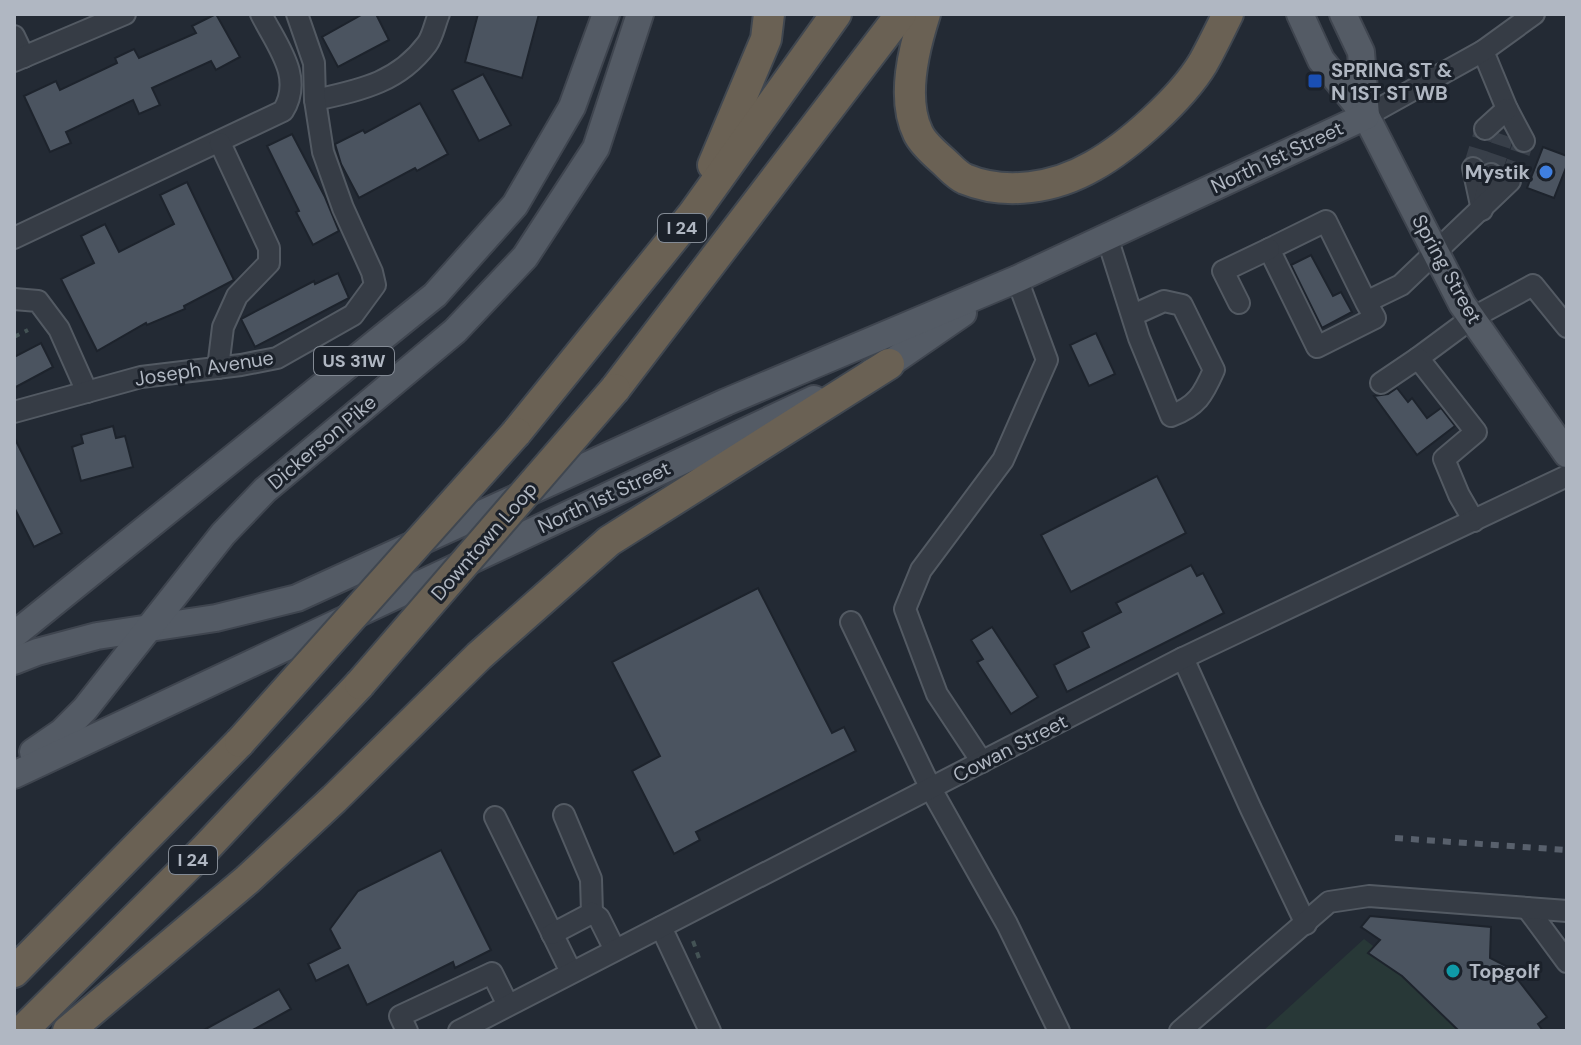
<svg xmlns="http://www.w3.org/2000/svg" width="1581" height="1045" viewBox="0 0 1581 1045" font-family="'DM Sans',sans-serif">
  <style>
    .green { fill: #283837 }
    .building { fill: #4b5460; stroke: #1d232c; stroke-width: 2 }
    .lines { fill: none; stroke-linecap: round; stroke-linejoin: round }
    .minor-tunnel { stroke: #383f49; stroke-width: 20; stroke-dasharray: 20 10; stroke-linecap: butt }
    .minor-casing { stroke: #535a63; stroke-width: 24 }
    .major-casing { stroke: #3f454f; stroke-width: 30 }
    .highway-casing { stroke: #404750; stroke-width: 34 }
    .path { stroke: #445355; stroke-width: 4; stroke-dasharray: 6 6; stroke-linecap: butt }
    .minor { stroke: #363c45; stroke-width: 20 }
    .major { stroke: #545b65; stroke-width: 26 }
    .highway { stroke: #6a6154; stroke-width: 30 }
    .rail { stroke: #58606c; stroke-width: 6; stroke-dasharray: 8 8; stroke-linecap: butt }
    .highway-bridge-casing { stroke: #404750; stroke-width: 34; stroke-linecap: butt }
    .highway-bridge { stroke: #6a6154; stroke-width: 30 }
    .transit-dot { fill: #1a4fb4; stroke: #1b212a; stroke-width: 3 }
    .shop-dot { fill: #3f7fe0; stroke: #1b212a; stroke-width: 3 }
    .culture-dot { fill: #0f9aa8; stroke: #1b212a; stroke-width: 3 }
    .labels { text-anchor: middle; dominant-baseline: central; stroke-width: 6; stroke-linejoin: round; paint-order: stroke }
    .shield { fill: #1b212a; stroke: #838a94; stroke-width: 2 }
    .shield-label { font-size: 18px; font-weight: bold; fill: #b0b7c2 }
    .poi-label { font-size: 20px; font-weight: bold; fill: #b0b7c2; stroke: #1b212a; text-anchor: start }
    .street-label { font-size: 20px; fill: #b0b7c2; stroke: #1b212a }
  </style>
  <rect width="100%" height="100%" fill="#232a34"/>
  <polygon class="green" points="1364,939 1403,969 1460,1031 1263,1031"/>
  <g class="building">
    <polygon points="216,14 240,57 216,70 211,61 152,88 160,105 139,114 133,100 66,132 71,143 50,152 24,96 56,81 60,90 117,63 115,58 134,49 139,58 196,33 192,26"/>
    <polygon points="363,14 376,14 389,40 338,67 322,37"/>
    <polygon points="478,14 539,14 522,78 465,62"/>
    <polygon points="483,74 511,125 479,141 452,90"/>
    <polygon points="420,103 448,154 417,171 415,168 359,198 341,164 335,144 363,130 365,133"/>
    <polygon points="292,134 325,197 339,231 313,245 296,212 299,211 267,146"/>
    <polygon points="1543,147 1567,156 1567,165 1554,198 1527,188"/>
    <polygon points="187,182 234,280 184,306 185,309 147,325 146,323 97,351 61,279 94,263 81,236 105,224 119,252 174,224 160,195"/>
    <polygon points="1311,255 1333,296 1341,292 1352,312 1322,328 1291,265"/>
    <polygon points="338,273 349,298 255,347 241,319 314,281 315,284"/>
    <polygon points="1096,333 1115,374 1089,386 1070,345"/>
    <polygon points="41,343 53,367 14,388 14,357"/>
    <polygon points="1397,388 1408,402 1412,398 1427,418 1441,408 1455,426 1417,455 1374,396 1388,394"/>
    <polygon points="113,426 116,438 125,436 133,467 81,481 72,447 83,443 81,435"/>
    <polygon points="14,437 62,533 34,547 14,507"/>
    <polygon points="1157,476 1186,533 1071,592 1041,535"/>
    <polygon points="1191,565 1197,576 1203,573 1224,613 1067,692 1054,665 1089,647 1082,632 1121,612 1116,603"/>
    <polygon points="758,588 832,733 844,727 856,751 696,832 700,840 674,854 632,771 660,756 612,662"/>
    <polygon points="992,627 1038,697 1011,714 977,662 983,659 971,640"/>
    <polygon points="441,850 491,950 455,968 453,962 367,1005 348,965 316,981 308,964 340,948 330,929 358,891"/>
    <polygon points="1370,916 1491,927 1490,958 1508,967 1547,1017 1538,1024 1543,1031 1459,1031 1402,976 1368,953 1380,940 1361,927"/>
    <polygon points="279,989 291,1009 251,1031 202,1031"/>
  </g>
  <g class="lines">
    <g class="minor-tunnel">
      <polyline points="1473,168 1485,129"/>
      <polyline points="1491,174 1504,135"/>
      <polyline points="1510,181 1524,141"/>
    </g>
    <defs>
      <g id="minor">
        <polyline points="14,36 24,57"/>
        <polyline points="1483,51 1507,109 1524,141"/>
        <polyline points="14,61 125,14"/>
        <path d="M315,100C360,90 398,83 427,44C433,36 435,23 439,14"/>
        <polyline points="1366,116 1483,51 1534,14"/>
        <polyline points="1485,129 1507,109"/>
        <polyline points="1473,168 1482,210"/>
        <polyline points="1483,206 1491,174"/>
        <path d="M1107,237L1139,338L1171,416C1197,406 1203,395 1214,370L1182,305L1164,301L1133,315"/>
        <path d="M14,238L283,111C304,77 277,46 261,14"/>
        <polyline points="14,299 38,301 59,329 87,392"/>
        <polyline points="1366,302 1375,318 1317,347 1269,249 1326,221 1366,302 1401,285 1510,181"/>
        <polyline points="1239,303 1223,271 1269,249"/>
        <polyline points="1418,358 1472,318 1533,285 1567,327"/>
        <polyline points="218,368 223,327 237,296 269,263 269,248 220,143"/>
        <polyline points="1381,383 1418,358 1476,432 1444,459 1459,495 1474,521"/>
        <polyline points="14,412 141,377 241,365 277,358 353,315 375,285 372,272 343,208 323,152 315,100 314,63 297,14"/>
        <polyline points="851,622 931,789 1007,924 1059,1031"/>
        <polyline points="1183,658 1251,809 1306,924"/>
        <polyline points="982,762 937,694 905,609 921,570 1003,460 1047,360 1017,279"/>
        <polyline points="564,815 591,879 592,913"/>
        <polyline points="495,817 571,972"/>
        <polyline points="1527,908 1567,962"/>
        <polyline points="661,927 710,1031"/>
        <polyline points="552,934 592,913 599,918 615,950"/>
        <polyline points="407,1031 400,1016 492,973 508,1005"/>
        <polyline points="459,1031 1183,658 1567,476"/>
        <polyline points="1180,1031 1329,902 1369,896 1567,911"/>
      </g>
      <g id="major">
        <polyline points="1300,14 1321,60 1366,116 1462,304 1567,454"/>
        <polyline points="1343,14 1361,52 1366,116"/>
        <polyline points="872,372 889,364 963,313"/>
        <polyline points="14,635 435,295 515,205 572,107 606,14"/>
        <polyline points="14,661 37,652 97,636 216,618 297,598 726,402 1017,279 1366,116"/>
        <polyline points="33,752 62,732 85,709 223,534 265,490 455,331 525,257 596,148 640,14"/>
        <polyline points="14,775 814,399"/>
      </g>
      <g id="highway">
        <path d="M925,14C914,48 901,98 918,133C922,142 934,153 942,160C949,166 956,175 965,179C1006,196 1055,188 1093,166C1129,146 1182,98 1203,63C1212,47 1220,30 1228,14"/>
        <polyline points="713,165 766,39 769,14"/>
        <polyline points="615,389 901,14"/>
        <polyline points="516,433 693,214 836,14"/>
        <polyline points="14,972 240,742"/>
        <polyline points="22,1031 204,850 360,684"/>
        <polyline points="68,1031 247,880 334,799 479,656 609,541 889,364"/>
      </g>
    </defs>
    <use href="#minor" class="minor-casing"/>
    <use href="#major" class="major-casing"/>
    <use href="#highway" class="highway-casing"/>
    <g class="path">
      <polyline points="14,337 28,330"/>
      <polyline points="693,941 700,961"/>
    </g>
    <use href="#minor" class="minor"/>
    <use href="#major" class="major"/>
    <use href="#highway" class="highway"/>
    <polyline class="rail" points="1395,838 1567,850"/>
    <defs>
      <g id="highway-bridge">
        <polyline points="360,684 615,389"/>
        <polyline points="240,742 516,433"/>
      </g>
    </defs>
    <use href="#highway-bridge" class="highway-bridge-casing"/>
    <use href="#highway-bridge" class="highway-bridge"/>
  </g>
  <rect class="transit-dot" x="1307" y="73" width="16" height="16" rx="4"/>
  <circle class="shop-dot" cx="1546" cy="172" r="8"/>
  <circle class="culture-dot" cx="1453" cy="971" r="8"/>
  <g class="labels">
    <g class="shield">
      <rect x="658" y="214" width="48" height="28" rx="6"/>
      <rect x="314" y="347" width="80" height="28" rx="6"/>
      <rect x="169" y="846" width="48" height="28" rx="6"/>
    </g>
    <g class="shield-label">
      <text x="682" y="228">I 24</text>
      <text x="354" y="361">US 31W</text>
      <text x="193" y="860">I 24</text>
    </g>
    <g class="poi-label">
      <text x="1331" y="70">SPRING ST &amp;<tspan x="1331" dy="23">N 1ST ST WB</tspan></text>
      <text x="1530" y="172" text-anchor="end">Mystik</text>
      <text x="1469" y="971">Topgolf</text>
    </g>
    <g class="street-label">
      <text transform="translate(1277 157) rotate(-25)">North 1st Street</text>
      <text transform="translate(1447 269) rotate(61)">Spring Street</text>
      <text transform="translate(204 368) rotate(-9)">Joseph Avenue</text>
      <text transform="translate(322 442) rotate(-40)">Dickerson Pike</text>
      <text transform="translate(604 497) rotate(-25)">North 1st Street</text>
      <text transform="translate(484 541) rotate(-49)">Downtown Loop</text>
      <text transform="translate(1010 748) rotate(-27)">Cowan Street</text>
    </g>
  </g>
  <rect width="1581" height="1045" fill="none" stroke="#b0b7c2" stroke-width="32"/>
</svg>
